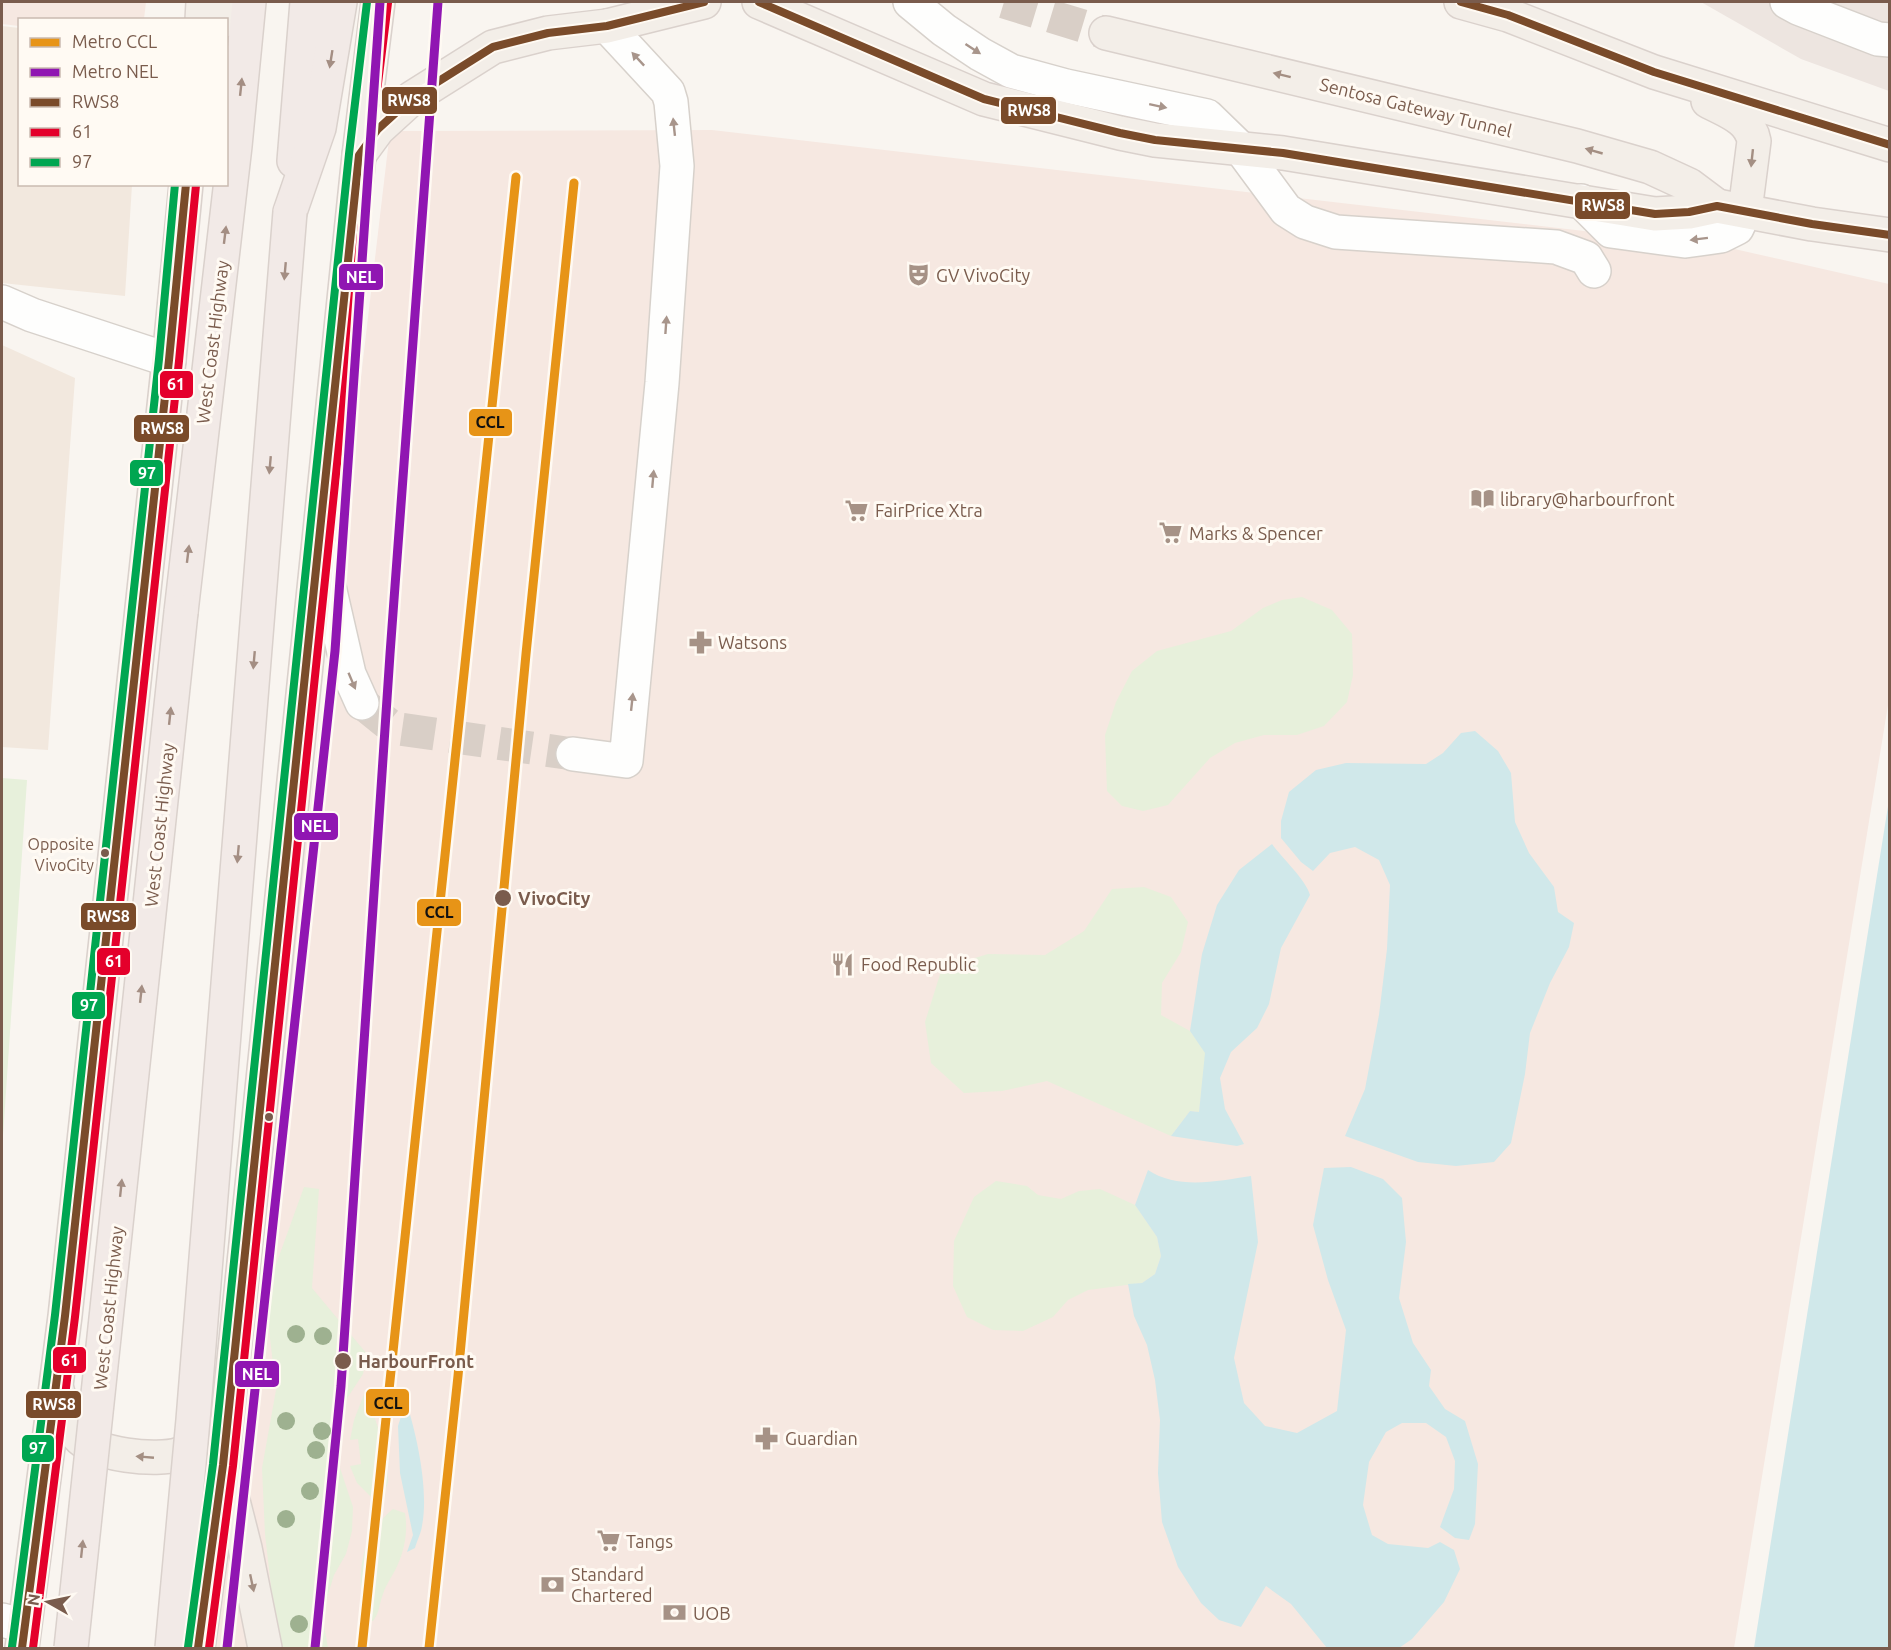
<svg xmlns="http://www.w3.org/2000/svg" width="1891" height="1650" viewBox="0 0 1891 1650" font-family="Ubuntu,sans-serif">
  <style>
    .residential { fill: #f2e8de }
    .commercial { fill: #f6e8e1 }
    .industrial { fill: #ede5e0 }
    .green { fill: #e7f0db }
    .water { fill: #d0e8ea }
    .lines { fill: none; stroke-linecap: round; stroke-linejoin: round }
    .minor-tunnel { stroke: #d9cfc7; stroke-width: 33; stroke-dasharray: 33 16; stroke-linecap: butt }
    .major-tunnel { stroke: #d9cfc7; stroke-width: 33; stroke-dasharray: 33 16; stroke-linecap: butt }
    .minor-casing { stroke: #d7d1cb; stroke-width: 36 }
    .major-casing { stroke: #dad1cc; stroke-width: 36 }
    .highway-casing { stroke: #dad1cc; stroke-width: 36 }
    .minor { stroke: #fefefd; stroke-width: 33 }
    .major { stroke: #f3eee8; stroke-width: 33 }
    .highway { stroke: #f2eae7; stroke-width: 33 }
    .highway-bridge-casing { stroke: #dad1cc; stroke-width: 36; stroke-linecap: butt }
    .highway-bridge { stroke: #f2eae7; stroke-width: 33 }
    .bus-1-casing { stroke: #fffaf3; stroke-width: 12 }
    .bus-2-casing { stroke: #fffaf3; stroke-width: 12 }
    .bus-3-casing { stroke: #fffaf3; stroke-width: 12 }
    .bus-1 { stroke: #7a4b2a; stroke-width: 8 }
    .bus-2 { stroke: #e4002b; stroke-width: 8 }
    .bus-3 { stroke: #00a651; stroke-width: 8 }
    .metro-1-casing { stroke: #fffaf3; stroke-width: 14 }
    .metro-2-casing { stroke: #fffaf3; stroke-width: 14 }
    .metro-1 { stroke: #e79417; stroke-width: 9 }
    .metro-2 { stroke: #9016b2; stroke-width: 9 }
    .tree { fill: #9eb190 }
    .oneway { fill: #a8958b }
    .oneway2 { fill: #a48e83 }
    .oneway3 { fill: #a48f83 }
    .bus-dot { fill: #7a5c4d; stroke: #fffaf3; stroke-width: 2 }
    .labels { text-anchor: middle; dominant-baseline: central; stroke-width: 6; stroke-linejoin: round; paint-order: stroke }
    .bus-label { font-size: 16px; fill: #7a5c4d; stroke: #fffaf3; text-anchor: end }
    .street-label { font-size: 18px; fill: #7a5c4d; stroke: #fffaf3 }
    .poi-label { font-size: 18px; fill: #7a5c4d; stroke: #fffaf3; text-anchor: start }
    .stop-label { font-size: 18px; font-weight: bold; fill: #7a5c4d; stroke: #fffaf3; text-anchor: start }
    .line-badge { stroke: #fffaf3; stroke-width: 2 }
    .badge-label { font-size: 16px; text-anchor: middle; font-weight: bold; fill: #fff }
    .pale-badge-label { font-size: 16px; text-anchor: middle; font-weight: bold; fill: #111 }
  </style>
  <rect width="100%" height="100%" fill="#f9f5f0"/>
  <g class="residential">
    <polygon points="2,26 19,28 20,184 132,185 125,296 2,283"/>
    <polygon points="2,345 75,378 48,750 2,747"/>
  </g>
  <g class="commercial">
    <polygon points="2,2 146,2 144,19 20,20 19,26 2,24"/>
    <polygon points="712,130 1730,248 1889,284 1889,699 1734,1648 211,1648 390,131"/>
  </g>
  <polygon class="industrial" points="1701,2 1889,2 1889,91 1801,59"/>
  <g class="green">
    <polygon points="1302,597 1332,610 1352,634 1353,675 1347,702 1324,726 1297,735 1264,735 1235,743 1210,758 1168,805 1143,811 1122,806 1107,791 1105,735 1116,702 1132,671 1157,651 1231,631 1263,608 1282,600"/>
    <polygon points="2,778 27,780 2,1151"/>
    <polygon points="1144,887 1171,897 1188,922 1181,952 1162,983 1161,1015 1190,1031 1206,1053 1199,1112 1190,1111 1171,1136 1047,1081 1002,1091 964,1093 931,1063 925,1022 942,968 988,954 1045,955 1084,931 1112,889"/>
    <polygon points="996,1181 1027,1186 1038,1195 1061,1199 1079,1191 1100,1189 1135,1205 1157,1237 1161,1256 1155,1274 1142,1283 1088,1290 1068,1300 1053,1317 1023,1331 993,1330 967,1317 953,1286 954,1241 974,1197"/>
    <polygon points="304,1187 319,1189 312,1288 367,1354 363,1374 346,1400 338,1430 337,1459 353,1507 352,1531 346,1554 334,1575 322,1614 328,1648 278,1648 265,1534 262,1468 276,1390 265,1295"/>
    <polygon points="366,1389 375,1398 373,1413 383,1442 387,1464 388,1482 384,1494 373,1499 357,1483 350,1466 361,1464 358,1439 350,1440 354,1420"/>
    <path d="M393,1509L405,1513C408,1529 405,1549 398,1564C394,1574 386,1584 383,1594C379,1604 380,1612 373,1621H368C354,1582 359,1536 393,1509Z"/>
  </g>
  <g class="water">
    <polygon points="1475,731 1498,751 1511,773 1515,822 1529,853 1554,887 1558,912 1574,923 1569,947 1550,983 1530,1033 1525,1074 1511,1143 1494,1162 1456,1166 1418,1162 1345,1136 1365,1089 1379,1015 1387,949 1390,885 1379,860 1355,847 1330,853 1313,871 1301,862 1281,838 1281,821 1289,792 1316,770 1346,763 1426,764 1443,753 1461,733"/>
    <polygon points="1889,800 1889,1648 1754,1648"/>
    <path d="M1272,844C1283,859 1306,880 1310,895L1281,948L1269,1004L1257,1028L1231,1052L1220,1078L1225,1109L1244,1144L1237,1146L1171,1136L1190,1111L1199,1112L1205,1053L1190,1031L1202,954L1217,905L1239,870Z"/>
    <path d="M1351,1167L1383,1179L1402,1198L1406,1242L1399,1298L1413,1343L1431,1370L1429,1386L1445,1409L1465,1421L1478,1464L1475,1524L1469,1540L1455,1538L1440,1527L1454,1489L1455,1461L1446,1437L1426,1423H1402L1386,1432L1369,1462L1363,1505L1372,1535L1388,1544L1428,1548L1440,1542L1454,1550L1460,1569L1444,1602L1412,1639L1399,1648H1327L1291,1604L1266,1586L1241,1627L1219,1620L1201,1603L1178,1567L1162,1522L1158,1473L1160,1420L1155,1380L1147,1345L1134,1316L1128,1284L1142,1283L1155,1274L1161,1256L1157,1237L1135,1205L1148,1170C1178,1190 1218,1181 1251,1176L1258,1242L1234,1358L1244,1403L1265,1426L1297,1433L1337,1411L1346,1330L1328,1280L1313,1225L1324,1168Z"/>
    <path d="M406,1401C417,1436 429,1490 422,1526C421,1533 417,1541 415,1548L407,1552L413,1535L400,1473L398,1426Z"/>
  </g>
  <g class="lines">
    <polyline class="minor-tunnel" points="362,703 393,728 573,754"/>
    <polyline class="major-tunnel" points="1004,2 1106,33"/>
    <defs>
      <g id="minor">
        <polyline points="910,2 944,30 980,54 1011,71 1066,86 1207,116 1241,149 1286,210 1305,222 1336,232 1556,247 1586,258 1594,271"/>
        <polyline points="1787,2 1798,8 1878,39 1890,40"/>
        <polyline points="1581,201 1611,231 1685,241 1721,236 1737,228 1745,211"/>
        <polyline points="2,302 32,315 169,360"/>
        <polyline points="320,547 349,674 362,703"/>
        <polyline points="573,754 626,761 662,383 677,166 671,102 668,92 607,26"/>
        <polyline points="2,1620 24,1626"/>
      </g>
      <g id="major">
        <polyline points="759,2 984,99 1120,133 1155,140 1283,153 1655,214 1689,212 1717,206 1812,224 1890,235"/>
        <polyline points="1461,2 1508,15 1654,72 1890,145"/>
        <polyline points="202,20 203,2"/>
        <polyline points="225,20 238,2"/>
        <polyline points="1106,33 1577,146 1650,167 1689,185 1717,206"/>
        <path d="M1708,101C1726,111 1750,118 1754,141L1745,211"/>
        <polyline points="359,155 378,129 412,98 493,47 548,33 607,26 704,2"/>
        <path d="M57,1390C62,1406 67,1423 78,1436C94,1455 157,1462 180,1454C191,1450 202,1442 210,1434"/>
        <polyline points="228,1481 245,1548 265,1648"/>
        <polyline points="22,1648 65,1316 169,360 186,184"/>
        <polyline points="198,1648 223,1465 359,155 378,2"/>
      </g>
      <g id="highway">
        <polyline points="294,161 307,2"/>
        <polyline points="290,212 319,128 340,2"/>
        <polyline points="181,612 235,146 249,2"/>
      </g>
    </defs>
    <use href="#minor" class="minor-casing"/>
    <use href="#major" class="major-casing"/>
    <use href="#highway" class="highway-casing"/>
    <use href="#minor" class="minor"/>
    <use href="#major" class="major"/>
    <use href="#highway" class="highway"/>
    <defs>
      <g id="highway-bridge">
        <polyline points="71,1648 181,612"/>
        <polyline points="172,1648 193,1420 290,212"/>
      </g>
    </defs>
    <use href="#highway-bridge" class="highway-bridge-casing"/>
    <use href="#highway-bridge" class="highway-bridge"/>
    <defs>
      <g id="bus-1">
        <polyline points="759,2 984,99 1120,133 1155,140 1283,153 1655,214 1689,212 1717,206 1812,224 1890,235"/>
        <polyline points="1461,2 1508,15 1654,72 1890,145"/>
        <polyline points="22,1648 65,1316 169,360 186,184"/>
        <polyline points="198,1648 223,1465 359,155 378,129 412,98 493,47 548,33 607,26 704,2"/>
      </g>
      <g id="bus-2">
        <polyline points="33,1648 75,1317 179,361 196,185"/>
        <polyline points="209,1648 233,1466 369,156 388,3"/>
      </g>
      <g id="bus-3">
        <polyline points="12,1647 55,1315 159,359 175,184"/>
        <polyline points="188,1647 213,1464 349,154 367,2"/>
      </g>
    </defs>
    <use href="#bus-1" class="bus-1-casing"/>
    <use href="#bus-2" class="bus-2-casing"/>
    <use href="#bus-3" class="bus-3-casing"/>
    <use href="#bus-1" class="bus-1"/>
    <use href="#bus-2" class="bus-2"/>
    <use href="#bus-3" class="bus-3"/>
    <defs>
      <g id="metro-1">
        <polyline points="362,1648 516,177"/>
        <polyline points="429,1648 458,1376 526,654 574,183"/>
      </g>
      <g id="metro-2">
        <polyline points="227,1648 335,651 380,2"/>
        <polyline points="315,1648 341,1386 390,654 438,2"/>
      </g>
    </defs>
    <use href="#metro-1" class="metro-1-casing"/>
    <use href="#metro-2" class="metro-2-casing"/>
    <use href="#metro-1" class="metro-1"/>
    <use href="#metro-2" class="metro-2"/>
  </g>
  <g class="tree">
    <circle cx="296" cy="1334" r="9"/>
    <circle cx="323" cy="1336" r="9"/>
    <circle cx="286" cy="1421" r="9"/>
    <circle cx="322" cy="1431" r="9"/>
    <circle cx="316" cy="1450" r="9"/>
    <circle cx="310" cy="1491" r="9"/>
    <circle cx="286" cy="1519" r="9"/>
    <circle cx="299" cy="1624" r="9"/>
  </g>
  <defs><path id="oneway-solid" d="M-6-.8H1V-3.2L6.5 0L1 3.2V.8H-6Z" transform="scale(1.5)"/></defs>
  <g class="oneway">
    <use href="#oneway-solid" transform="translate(973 49) rotate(33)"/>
    <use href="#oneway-solid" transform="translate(638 59) rotate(-133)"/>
    <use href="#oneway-solid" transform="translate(1158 106) rotate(12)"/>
    <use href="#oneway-solid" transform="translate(674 127) rotate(-96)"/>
    <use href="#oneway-solid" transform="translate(1699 239) rotate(173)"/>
    <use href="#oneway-solid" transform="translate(666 325) rotate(-86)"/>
    <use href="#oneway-solid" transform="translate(653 479) rotate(-85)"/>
    <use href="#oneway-solid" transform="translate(352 681) rotate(67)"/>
    <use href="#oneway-solid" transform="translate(632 702) rotate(-84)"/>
  </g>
  <g class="oneway2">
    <use href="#oneway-solid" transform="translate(331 59) rotate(99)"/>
    <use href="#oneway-solid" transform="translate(241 87) rotate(-84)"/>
    <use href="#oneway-solid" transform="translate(225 235) rotate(-83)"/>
    <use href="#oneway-solid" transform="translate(285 271) rotate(95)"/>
    <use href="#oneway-solid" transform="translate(270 465) rotate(95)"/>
    <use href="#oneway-solid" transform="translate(188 554) rotate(-83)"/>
    <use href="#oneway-solid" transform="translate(254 660) rotate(95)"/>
    <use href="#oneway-solid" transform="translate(170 716) rotate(-84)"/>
    <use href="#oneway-solid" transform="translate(238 854) rotate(95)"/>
    <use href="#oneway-solid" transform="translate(141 994) rotate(-84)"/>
    <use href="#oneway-solid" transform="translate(121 1188) rotate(-84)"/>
    <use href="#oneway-solid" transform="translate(82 1549) rotate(-84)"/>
  </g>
  <g class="oneway3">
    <use href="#oneway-solid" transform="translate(1282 75) rotate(-166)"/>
    <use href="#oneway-solid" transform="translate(1594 151) rotate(-164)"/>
    <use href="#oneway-solid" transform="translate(1752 158) rotate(96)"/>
    <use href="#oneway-solid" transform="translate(145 1457) rotate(-175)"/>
    <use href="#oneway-solid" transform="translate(252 1583) rotate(78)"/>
  </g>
  <defs>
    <symbol id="theatre-bare" viewBox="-9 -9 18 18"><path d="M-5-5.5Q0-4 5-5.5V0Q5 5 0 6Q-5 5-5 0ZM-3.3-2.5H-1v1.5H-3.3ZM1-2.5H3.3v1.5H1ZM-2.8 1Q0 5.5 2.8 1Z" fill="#a69286" stroke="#fffaf3" stroke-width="2.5" paint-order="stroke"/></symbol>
    <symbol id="library-bare" viewBox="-9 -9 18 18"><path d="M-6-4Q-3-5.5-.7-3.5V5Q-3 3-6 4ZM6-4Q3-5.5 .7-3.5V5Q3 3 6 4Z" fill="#a69286" stroke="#fffaf3" stroke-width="2.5" paint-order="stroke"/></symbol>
    <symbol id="supermarket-bare" viewBox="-9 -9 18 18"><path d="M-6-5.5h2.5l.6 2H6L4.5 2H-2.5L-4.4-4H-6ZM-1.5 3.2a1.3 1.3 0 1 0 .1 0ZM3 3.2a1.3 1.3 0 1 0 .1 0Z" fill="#a69286" stroke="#fffaf3" stroke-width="2.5" paint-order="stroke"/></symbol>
    <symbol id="pharmacy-bare" viewBox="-9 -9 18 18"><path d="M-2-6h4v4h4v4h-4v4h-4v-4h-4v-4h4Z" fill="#a69286" stroke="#fffaf3" stroke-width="2.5" paint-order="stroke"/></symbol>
    <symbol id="restaurant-bare" viewBox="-9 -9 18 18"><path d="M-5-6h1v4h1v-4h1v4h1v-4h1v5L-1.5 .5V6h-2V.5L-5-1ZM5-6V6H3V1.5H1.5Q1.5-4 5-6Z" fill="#a69286" stroke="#fffaf3" stroke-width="2.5" paint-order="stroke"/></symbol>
    <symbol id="bank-bare" viewBox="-9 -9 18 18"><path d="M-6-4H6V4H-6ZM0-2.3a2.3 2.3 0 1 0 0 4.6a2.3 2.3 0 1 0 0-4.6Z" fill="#a69286" stroke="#fffaf3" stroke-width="2.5" paint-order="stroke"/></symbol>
  </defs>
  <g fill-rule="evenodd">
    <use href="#theatre-bare" x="902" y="258" width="33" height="33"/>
    <use href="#library-bare" x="1466" y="482" width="33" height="33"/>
    <use href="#supermarket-bare" x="840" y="494" width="33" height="33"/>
    <use href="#supermarket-bare" x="1154" y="516" width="33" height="33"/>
    <use href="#pharmacy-bare" x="684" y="626" width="33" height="33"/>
    <use href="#restaurant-bare" x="826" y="948" width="33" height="33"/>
    <use href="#pharmacy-bare" x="750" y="1422" width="33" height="33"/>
    <use href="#supermarket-bare" x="592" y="1524" width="33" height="33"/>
    <use href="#bank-bare" x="536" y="1568" width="33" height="33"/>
    <use href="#bank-bare" x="658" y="1596" width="33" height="33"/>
  </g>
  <g class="bus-dot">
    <circle cx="105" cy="853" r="5"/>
    <circle cx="503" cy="898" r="9"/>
    <circle cx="269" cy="1117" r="5"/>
    <circle cx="343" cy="1361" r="9"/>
  </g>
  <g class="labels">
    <g class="bus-label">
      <text x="94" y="844">Opposite<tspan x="94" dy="21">VivoCity</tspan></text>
    </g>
    <g class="street-label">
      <text transform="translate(1416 107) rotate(14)">Sentosa Gateway Tunnel</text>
      <text transform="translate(212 342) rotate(-83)">West Coast Highway</text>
      <text transform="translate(159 825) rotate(-84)">West Coast Highway</text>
      <text transform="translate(108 1308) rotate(-84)">West Coast Highway</text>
    </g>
    <g class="poi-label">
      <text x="936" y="275">GV VivoCity</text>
      <text x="1500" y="499">library@harbourfront</text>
      <text x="875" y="510">FairPrice Xtra</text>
      <text x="1189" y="533">Marks &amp; Spencer</text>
      <text x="718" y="642">Watsons</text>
      <text x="861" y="964">Food Republic</text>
      <text x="785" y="1438">Guardian</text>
      <text x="626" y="1541">Tangs</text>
      <text x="571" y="1574">Standard<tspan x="571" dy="21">Chartered</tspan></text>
      <text x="693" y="1613">UOB</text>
    </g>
    <g class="stop-label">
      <text x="518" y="898">VivoCity</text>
      <text x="358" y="1361">HarbourFront</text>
    </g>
  </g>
  <g class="line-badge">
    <rect x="381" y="86" width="57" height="29" rx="6" fill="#7a4b2a"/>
    <rect x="1000" y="96" width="57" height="29" rx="6" fill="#7a4b2a"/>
    <rect x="1574" y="191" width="57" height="29" rx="6" fill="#7a4b2a"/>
    <rect x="338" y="263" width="46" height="28" rx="6" fill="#9016b2"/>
    <rect x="159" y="370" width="35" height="29" rx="6" fill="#e4002b"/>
    <rect x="468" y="408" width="45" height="29" rx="6" fill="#e79417"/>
    <rect x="133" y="414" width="57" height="29" rx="6" fill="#7a4b2a"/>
    <rect x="129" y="459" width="35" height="28" rx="6" fill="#00a651"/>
    <rect x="293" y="812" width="46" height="29" rx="6" fill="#9016b2"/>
    <rect x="416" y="898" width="46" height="29" rx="6" fill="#e79417"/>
    <rect x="80" y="902" width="57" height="29" rx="6" fill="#7a4b2a"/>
    <rect x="96" y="947" width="35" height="29" rx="6" fill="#e4002b"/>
    <rect x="71" y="991" width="35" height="29" rx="6" fill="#00a651"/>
    <rect x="52" y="1346" width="35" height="28" rx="6" fill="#e4002b"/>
    <rect x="234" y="1360" width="46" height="28" rx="6" fill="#9016b2"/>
    <rect x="365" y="1388" width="45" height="29" rx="6" fill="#e79417"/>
    <rect x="25" y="1390" width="57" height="29" rx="6" fill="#7a4b2a"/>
    <rect x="21" y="1434" width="34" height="29" rx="6" fill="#00a651"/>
  </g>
  <g class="badge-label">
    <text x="409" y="106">RWS8</text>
    <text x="1029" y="116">RWS8</text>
    <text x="1603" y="211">RWS8</text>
    <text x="361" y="283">NEL</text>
    <text x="176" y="390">61</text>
    <text x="162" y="434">RWS8</text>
    <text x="147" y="479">97</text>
    <text x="316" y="832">NEL</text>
    <text x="108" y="922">RWS8</text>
    <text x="114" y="967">61</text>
    <text x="89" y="1011">97</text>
    <text x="70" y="1366">61</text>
    <text x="257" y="1380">NEL</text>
    <text x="54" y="1410">RWS8</text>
    <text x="38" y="1454">97</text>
  </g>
  <g class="pale-badge-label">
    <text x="490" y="428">CCL</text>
    <text x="439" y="918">CCL</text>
    <text x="388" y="1409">CCL</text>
  </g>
  <rect width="1891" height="1650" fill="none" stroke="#7a5c4d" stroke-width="6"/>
  <rect x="18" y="18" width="210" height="168" fill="#fffaf3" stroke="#cabbb1" stroke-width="1.5"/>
  <rect x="30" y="38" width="30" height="9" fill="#e79417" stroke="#cabbb1" stroke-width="1.5"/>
  <text x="72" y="48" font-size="18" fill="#7a5c4d">Metro CCL</text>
  <rect x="30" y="68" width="30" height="9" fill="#9016b2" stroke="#cabbb1" stroke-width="1.5"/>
  <text x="72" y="78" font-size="18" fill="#7a5c4d">Metro NEL</text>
  <rect x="30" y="98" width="30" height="9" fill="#7a4b2a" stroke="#cabbb1" stroke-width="1.5"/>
  <text x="72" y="108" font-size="18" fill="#7a5c4d">RWS8</text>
  <rect x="30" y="128" width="30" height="9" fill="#e4002b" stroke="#cabbb1" stroke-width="1.5"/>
  <text x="72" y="138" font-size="18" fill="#7a5c4d">61</text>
  <rect x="30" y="158" width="30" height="9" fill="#00a651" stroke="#cabbb1" stroke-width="1.5"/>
  <text x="72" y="168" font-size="18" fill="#7a5c4d">97</text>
  <g transform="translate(48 1602) rotate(279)" stroke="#fffaf3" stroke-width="4.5" paint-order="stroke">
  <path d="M0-4.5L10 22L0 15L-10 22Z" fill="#7a5c4d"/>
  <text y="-9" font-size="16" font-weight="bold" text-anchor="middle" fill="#7a5c4d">N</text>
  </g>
</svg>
